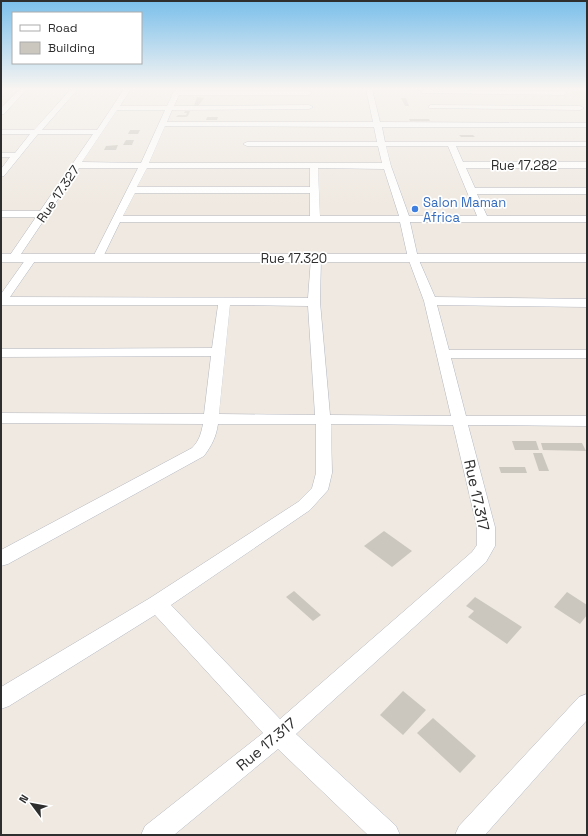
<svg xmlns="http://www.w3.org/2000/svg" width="588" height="836" viewBox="0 0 588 836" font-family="'Space Grotesk',sans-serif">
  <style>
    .education { fill: #f0e6d1 }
    .building { fill: #cbc7bf }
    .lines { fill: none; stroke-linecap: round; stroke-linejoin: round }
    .minor-casing { stroke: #b4b7c1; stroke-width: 1 }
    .tertiary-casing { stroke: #b4b7c1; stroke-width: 1 }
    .minor { fill: #fff; fill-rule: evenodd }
    .tertiary { fill: #fff; fill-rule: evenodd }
    .shop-dot { fill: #3f7fe0; stroke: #fff; stroke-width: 1.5 }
    .labels { text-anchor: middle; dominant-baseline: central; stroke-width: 3.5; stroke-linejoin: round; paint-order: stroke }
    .far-street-label { font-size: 13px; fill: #2e2e2e; stroke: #fff }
    .far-shop-label { font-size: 13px; fill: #366cbe; stroke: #fff; text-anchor: start }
    .street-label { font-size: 15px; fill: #2e2e2e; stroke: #fff }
  </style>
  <rect width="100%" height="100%" fill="#efe9e1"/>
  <polygon class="education" points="568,89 587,89 587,107"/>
  <g class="building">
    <polygon points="197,97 204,98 198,106 194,106"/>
    <polygon points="401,98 406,98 409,106 405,106"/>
    <polygon points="185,111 190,111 188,116 186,117 176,117 178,115 186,115 187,113 184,113"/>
    <polygon points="207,117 218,117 217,120 206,120"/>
    <polygon points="409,119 429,119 430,121 410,121"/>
    <polygon points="130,130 140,130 138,134 128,134"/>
    <polygon points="459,135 473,135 475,137 461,137"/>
    <polygon points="126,140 134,140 132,145 123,145"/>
    <polygon points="118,145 116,150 104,150 106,146"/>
    <polygon points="512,441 536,441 539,450 515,450"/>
    <polygon points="541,443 582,443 586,451 543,450"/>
    <polygon points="533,453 542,453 549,471 539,471"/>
    <polygon points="499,467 525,467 527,473 501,473"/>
    <polygon points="384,531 412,551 392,567 364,546"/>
    <polygon points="294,591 321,615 313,621 286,597"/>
    <polygon points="567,592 587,605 587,615 580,624 554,607"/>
    <polygon points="475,597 522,627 507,644 468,617 474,611 466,606"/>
    <polygon points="403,691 426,710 403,735 380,715"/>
    <polygon points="433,718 476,756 460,773 417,733"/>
  </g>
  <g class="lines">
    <defs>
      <g id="minor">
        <polygon points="20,89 27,89 4,114 1,114 1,108"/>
        <path d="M71,89H78L42,130H97L124,89H131L120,106H167L175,89H181L180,91H309L312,93L309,95H179L174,106L309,105L313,107L309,109L172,110L167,122H373L366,89H372L380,122L587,123V127H382L385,142H587V146H456L463,162H587V168H466L475,188H587V194H477L487,216H587V222H410L418,258L435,297L587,299V307L437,305L449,350H587V358H451L466,416H587V426L468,425L495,527V546L486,562L296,734L396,826L400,835H368L278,749L174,835H141L145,826L263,733L155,615L9,706L1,709V687L150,598L298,502L312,488L316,473V424H218C216,437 212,445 204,456L8,564L1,566V550L192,448C199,441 201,434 203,424L1,423V413L204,414L211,356L1,357V349L212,348L218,305H1V294L28,256L32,255L37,258L10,297L308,298L311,258L316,255L320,256L321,258L320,302L330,415L451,416L424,301L408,258L400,222H120L103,257L98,260L93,257L138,168H79L17,260H9L8,258L36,217H1V211H40L93,134H38L4,176L1,177V169L10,157H1V153H15L30,134H1V130H34ZM117,110H165L141,163L82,162ZM165,126L374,127L377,142H247L243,144L247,146H378L382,163H149ZM386,146H448L477,216H409L391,166ZM147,168H310V187H137ZM318,168L384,169L399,216H320ZM135,193H310V216H123ZM230,305L308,306L315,415L219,414ZM331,424L453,425L477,527V545L472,552L280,719L171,605L310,510L328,490L332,473Z"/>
        <polygon points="424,90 564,91 567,93 564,95 422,93 422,91"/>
        <polygon points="431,105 580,106 584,108 580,110 429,108 429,106"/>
        <polygon points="587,694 587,720 485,835 455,835 459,826 579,697"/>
      </g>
      <rect id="tertiary" x="1" y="254" width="586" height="8"/>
    </defs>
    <use href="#minor" class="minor-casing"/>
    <use href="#tertiary" class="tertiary-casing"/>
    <use href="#minor" class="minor"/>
    <use href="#tertiary" class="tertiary"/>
  </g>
  <linearGradient id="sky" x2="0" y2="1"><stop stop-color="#7abfeb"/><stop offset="0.43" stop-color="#f8f5f2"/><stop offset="1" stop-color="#f8f5f2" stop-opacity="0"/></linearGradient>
  <rect width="588" height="206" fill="url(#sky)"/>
  <circle class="shop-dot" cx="415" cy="209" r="4"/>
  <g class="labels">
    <g class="far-street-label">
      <text x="524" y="165">Rue 17.282</text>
      <text transform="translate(58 194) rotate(-56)">Rue 17.327</text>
      <text x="294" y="258">Rue 17.320</text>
    </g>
    <g class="far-shop-label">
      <text x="423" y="202">Salon Maman<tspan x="423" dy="15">Africa</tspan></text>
    </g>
    <g class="street-label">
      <text transform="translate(477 495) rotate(78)">Rue 17.317</text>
      <text transform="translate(266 744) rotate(-40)">Rue 17.317</text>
    </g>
  </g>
  <rect width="588" height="836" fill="none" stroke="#2e2e2e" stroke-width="4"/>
  <rect x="12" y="12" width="130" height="52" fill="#ffffff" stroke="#ababab"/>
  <rect x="20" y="25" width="20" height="6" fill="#ffffff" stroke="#ababab"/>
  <text x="48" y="32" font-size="12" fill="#2e2e2e">Road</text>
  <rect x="20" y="42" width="20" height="12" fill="#cbc7bf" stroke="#ababab"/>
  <text x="48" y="52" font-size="12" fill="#2e2e2e">Building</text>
  <g transform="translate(32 804) rotate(302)" stroke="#ffffff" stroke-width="3" paint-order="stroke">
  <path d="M0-3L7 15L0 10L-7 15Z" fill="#2e2e2e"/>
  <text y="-6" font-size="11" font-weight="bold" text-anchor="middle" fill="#2e2e2e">N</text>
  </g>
</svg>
